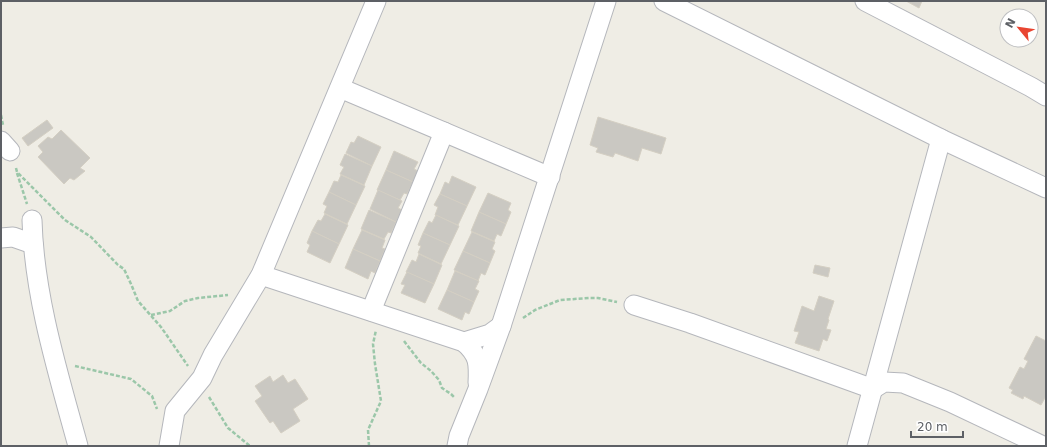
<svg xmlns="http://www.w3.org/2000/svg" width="1047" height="447" viewBox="0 0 1047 447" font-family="'DejaVu Sans',sans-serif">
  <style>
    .building { fill: #cac8c2; stroke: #d4cfc3 }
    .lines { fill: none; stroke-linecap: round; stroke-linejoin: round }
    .street-casing { stroke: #b5b7bc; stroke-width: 21 }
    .path { stroke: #9bc7a9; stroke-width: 2.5; stroke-dasharray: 4 2; stroke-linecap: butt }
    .street { stroke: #fff; stroke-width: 19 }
  </style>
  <rect width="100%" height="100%" fill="#efede5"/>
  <g class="building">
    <polygon points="906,1 922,1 919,8"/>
    <polygon points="598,117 666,138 661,154 642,148 638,161 615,153 613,157 596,152 598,148 590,145"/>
    <polygon points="47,120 53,128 28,146 22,138"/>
    <polygon points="61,130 90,158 80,168 85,171 74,180 70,178 64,184 38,157 43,152 38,146 48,137 52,139"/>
    <polygon points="358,136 381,147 372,166 346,153 351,142 354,143"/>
    <polygon points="394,151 418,162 414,169 418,171 413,182 386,170"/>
    <polygon points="345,154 372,166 364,185 340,174 344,167 340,165"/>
    <polygon points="386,170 413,182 407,194 404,193 400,200 377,190"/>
    <polygon points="341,175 365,186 356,205 329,192 334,181 338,182"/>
    <polygon points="452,176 476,187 467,206 440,194 445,182 449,184"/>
    <polygon points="378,190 402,201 398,208 402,210 396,222 370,209"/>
    <polygon points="329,192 356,205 347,224 324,213 327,206 323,204"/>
    <polygon points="488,193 511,203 508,210 511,212 506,224 479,212"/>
    <polygon points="440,194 467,206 458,225 435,215 438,207 434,205"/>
    <polygon points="369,210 396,222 391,233 388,232 384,239 361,229"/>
    <polygon points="479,212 506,224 501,236 497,234 494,241 471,231"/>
    <polygon points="325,214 348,225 339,244 312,231 318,220 321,221"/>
    <polygon points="436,215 459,226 450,245 423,233 429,221 432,223"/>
    <polygon points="362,230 385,240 382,248 385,249 380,261 353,249"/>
    <polygon points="312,231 339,244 330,263 307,252 310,245 307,243"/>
    <polygon points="472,232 495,242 492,249 495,251 490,263 463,251"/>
    <polygon points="423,233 450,245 441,264 418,253 421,246 418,245"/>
    <polygon points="353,249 380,261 375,273 371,271 368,279 345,268"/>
    <polygon points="463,251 490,263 485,275 481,273 478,281 454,270"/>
    <polygon points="419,254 442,265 434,284 406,272 412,260 416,262"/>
    <polygon points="815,265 830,268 828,277 813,273"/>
    <polygon points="455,271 479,281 475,289 479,291 474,302 447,290"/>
    <polygon points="407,272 434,284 425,303 401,293 405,285 401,284"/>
    <polygon points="447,290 474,302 469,314 465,312 462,320 438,309"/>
    <polygon points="819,296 834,301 828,319 829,320 826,329 831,330 827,341 823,339 819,351 795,343 799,332 794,331 802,306 814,311"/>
    <polygon points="1036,336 1046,341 1046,396 1041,405 1024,396 1023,399 1011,393 1013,390 1009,388 1020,367 1024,369 1028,361 1024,359"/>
    <polygon points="283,375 288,383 295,379 308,399 293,409 300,421 281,433 273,421 270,423 255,401 262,396 255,386 270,376 273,382"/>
  </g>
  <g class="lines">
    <defs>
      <g id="street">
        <polyline points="664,1 941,139 1046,188"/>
        <polyline points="865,1 1031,87 1046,96"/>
        <polyline points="340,88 550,177"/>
        <polyline points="1,141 10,151"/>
        <path d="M32,220C34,296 58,373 78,446"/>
        <polyline points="1,238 13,237 33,244"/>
        <polyline points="261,275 464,342 490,334 501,326"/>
        <polyline points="634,305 690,323 873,389 884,382 903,383 950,402 1043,446"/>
        <polyline points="371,311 444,132"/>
        <path d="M464,342C479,355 479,364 478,383"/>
        <polyline points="169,446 175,411 202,378 213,355 261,275 376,1"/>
        <polyline points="457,446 459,436 478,389 501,326 606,1"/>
        <polyline points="857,446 941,139"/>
      </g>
    </defs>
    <use href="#street" class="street-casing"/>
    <g class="path">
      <polyline points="1,115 3,125"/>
      <polyline points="16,168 17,172 65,220 91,237 118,265 124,269 131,284 138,301 161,327 188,366"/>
      <polyline points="17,173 27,204"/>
      <polyline points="151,315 170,311 185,301 198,298 228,295"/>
      <polyline points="523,318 535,310 560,300 589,298 598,298 617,302"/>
      <polyline points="404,341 421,363 431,371 439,380 442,388 451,394 455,398"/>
      <polyline points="75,366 131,379 152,396 157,409"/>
      <polyline points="209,397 228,428 250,446"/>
      <polyline points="369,446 368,430 381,401 375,364 373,344 376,330"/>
    </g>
    <use href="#street" class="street"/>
  </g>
  <rect width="1047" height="447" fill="none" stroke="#5d6065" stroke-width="4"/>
  <g transform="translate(1019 28) rotate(299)"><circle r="19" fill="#ffffff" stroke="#bebfc1"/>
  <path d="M0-3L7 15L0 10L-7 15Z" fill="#e94531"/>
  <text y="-6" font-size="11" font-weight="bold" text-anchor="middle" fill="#5d6065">N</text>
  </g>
  <path d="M911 431v6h52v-6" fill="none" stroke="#5d6065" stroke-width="2"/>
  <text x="917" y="431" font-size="12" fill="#5d6065" stroke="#ffffff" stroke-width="3" paint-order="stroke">20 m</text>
</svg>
